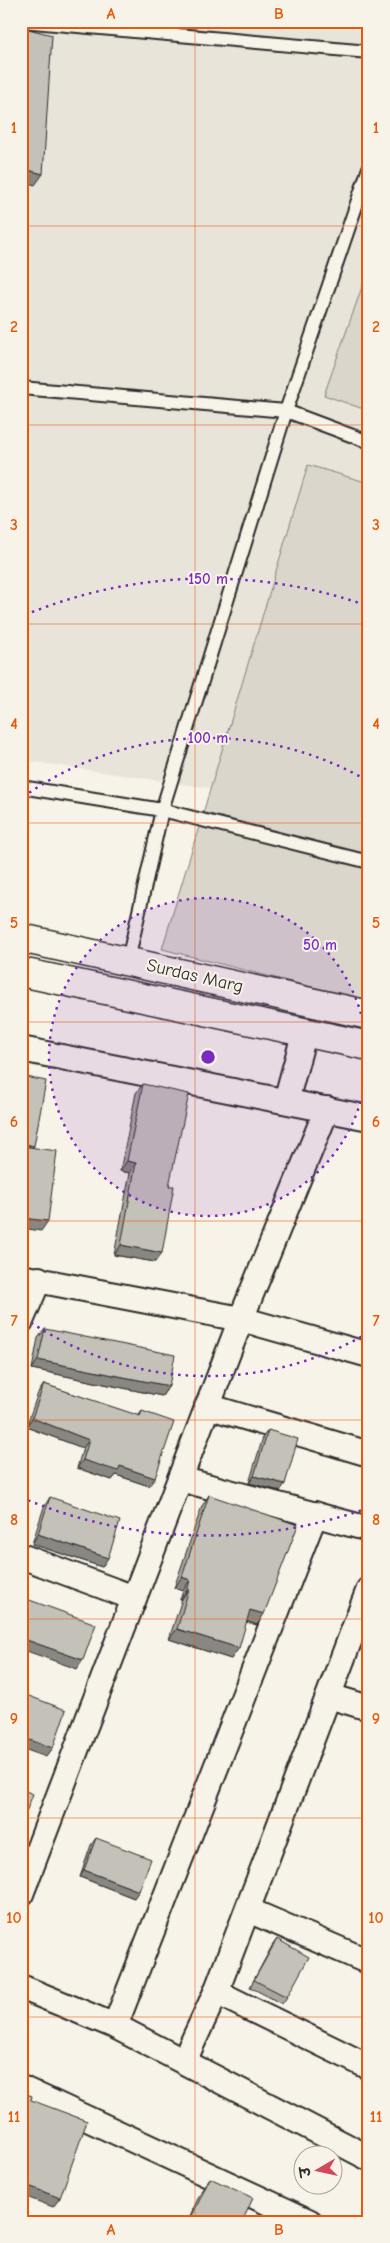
<svg xmlns="http://www.w3.org/2000/svg" width="390" height="2243" viewBox="0 0 390 2243" font-family="'Comic Neue','Playpen Sans Deva',sans-serif">
  <style>
    .built { fill: #e8e4da }
    .green { fill: #dad6cc; stroke: #82807c }
    .lines { fill: none; stroke-linecap: round; stroke-linejoin: round }
    .lane-casing { stroke: #2b2b2b; stroke-width: 16 }
    .street-casing { stroke: #2b2b2b; stroke-width: 28 }
    .secondary-casing { stroke: #2b2b2b; stroke-width: 31 }
    .lane { stroke: #f7f3e8; stroke-width: 12 }
    .street { stroke: #f7f3e8; stroke-width: 24 }
    .secondary { stroke: #f7f3e8; stroke-width: 28 }
    .wall { fill: #a9a69f; stroke: #2b2b2b }
    .shaded-wall { fill: #898782; stroke: #2b2b2b }
    .building { fill: #c4c1b9; stroke: #2b2b2b }
    .grid { fill: none; stroke: #e8590c; stroke-width: 1; stroke-opacity: 0.55 }
    .ring { fill: none; stroke: #7b2cbf; stroke-width: 2.5; stroke-dasharray: 2.5 5 }
    .labels { text-anchor: middle; dominant-baseline: central; stroke-width: 4; stroke-linejoin: round; paint-order: stroke }
    .street-label { font-size: 18px; fill: #2b2b2b; stroke: #f7f3e8 }
    .centre { fill: #7b2cbf; stroke: #f7f3e8; stroke-width: 2.5 }
    .ring-label { font-size: 15px; text-anchor: middle; font-weight: bold; fill: #7b2cbf; stroke: #f7f3e8; stroke-width: 4; stroke-linejoin: round; paint-order: stroke }
    .neatline { fill: none; stroke: #e8590c; stroke-width: 2 }
    .grid-label { font-size: 16px; text-anchor: middle; font-weight: bold; fill: #e8590c }
  </style>
  <rect width="100%" height="100%" fill="#f7f3e8"/>
  <filter id="ink" filterUnits="userSpaceOnUse"><feTurbulence type="fractalNoise" baseFrequency=".02" numOctaves="2"/><feDisplacementMap in="SourceGraphic" scale="10" xChannelSelector="R" yChannelSelector="G"/><feConvolveMatrix kernelMatrix="1 2 1 2 8 2 1 2 1" color-interpolation-filters="sRGB"/></filter>
  <g filter="url(#ink)">
    <polygon class="built" points="21,21 369,21 369,826 250,794 21,760"/>
    <g class="green">
      <polygon points="369,267 369,411 324,395"/>
      <polygon points="308,465 369,483 369,1002 162,949"/>
    </g>
    <g class="lines">
      <defs>
        <g id="lane">
          <polyline points="22,21 369,52"/>
          <polyline points="21,388 286,411 369,442"/>
          <polyline points="21,787 162,810 369,862"/>
          <polyline points="128,960 162,810 286,411 369,168"/>
        </g>
        <g id="street">
          <polyline points="21,1049 369,1118"/>
          <polyline points="286,1101 305,1031"/>
          <polyline points="21,1277 241,1319 369,1355"/>
          <polyline points="21,1321 39,1279"/>
          <polyline points="207,1406 369,1454"/>
          <polyline points="180,1479 369,1529"/>
          <polyline points="21,1556 134,1598"/>
          <polyline points="329,1696 369,1708"/>
          <polyline points="21,1894 241,1319 327,1109"/>
          <polyline points="248,1910 369,1962"/>
          <polyline points="21,1987 115,2026 369,2158"/>
          <polyline points="216,1992 369,2067"/>
          <polyline points="115,2026 315,1514"/>
          <polyline points="184,2061 216,1992 369,1589"/>
          <polyline points="21,2088 310,2222"/>
        </g>
        <g id="secondary">
          <polyline points="21,938 369,1015"/>
          <polyline points="21,972 369,1046"/>
        </g>
      </defs>
      <use href="#lane" class="lane-casing"/>
      <use href="#street" class="street-casing"/>
      <use href="#secondary" class="secondary-casing"/>
      <use href="#lane" class="lane"/>
      <use href="#street" class="street"/>
      <use href="#secondary" class="secondary"/>
    </g>
    <g class="wall">
      <polygon points="143,1084 169,1186 155,1262 114,1255 130,1173 120,1171 136,1093"/>
      <polygon points="45,1329 169,1386 162,1396 32,1369 38,1338"/>
      <polygon points="44,1384 138,1416 142,1411 149,1486 116,1475 112,1480 77,1468 83,1448 26,1427 38,1393"/>
      <polygon points="268,1430 280,1491 249,1483 263,1437"/>
      <polygon points="209,1495 257,1625 246,1622 231,1659 169,1639 182,1599 180,1599 183,1591 174,1588 202,1506"/>
      <polygon points="50,1497 102,1567 32,1544 44,1507"/>
      <polygon points="96,1838 134,1898 80,1877 91,1845"/>
      <polygon points="277,1939 287,1997 282,2004 250,1987 272,1946"/>
      <polygon points="210,2178 242,2222 187,2222 203,2188"/>
    </g>
    <g class="shaded-wall">
      <polygon points="21,168 43,174 35,185 21,181"/>
      <polygon points="21,1143 34,1146 27,1155 22,1146 21,1147"/>
      <polygon points="127,1161 136,1163 130,1173 120,1171"/>
      <polygon points="21,1218 48,1221 41,1231 21,1228"/>
      <polygon points="121,1245 162,1253 155,1262 114,1255"/>
      <polygon points="38,1360 169,1386 162,1396 32,1369"/>
      <polygon points="32,1418 89,1440 83,1448 26,1427"/>
      <polygon points="83,1460 120,1466 155,1478 149,1486 116,1475 112,1480 77,1468"/>
      <polygon points="254,1476 285,1484 280,1491 249,1483"/>
      <polygon points="38,1534 108,1558 102,1567 32,1544"/>
      <polygon points="182,1577 190,1580 183,1591 174,1588"/>
      <polygon points="188,1588 189,1589 182,1599 180,1599"/>
      <polygon points="250,1610 264,1614 257,1625 243,1620"/>
      <polygon points="177,1629 239,1648 231,1659 169,1639"/>
      <polygon points="21,1638 83,1660 77,1669 21,1649"/>
      <polygon points="21,1737 53,1748 46,1757 21,1748"/>
      <polygon points="84,1870 139,1891 134,1898 80,1877"/>
      <polygon points="21,2183 60,2198 53,2207 21,2195"/>
    </g>
    <g class="building">
      <polygon points="21,27 52,35 43,174 21,168"/>
      <polygon points="21,1076 46,1081 34,1146 21,1143"/>
      <polygon points="143,1084 189,1094 169,1186 174,1186 162,1253 121,1245 136,1163 127,1161"/>
      <polygon points="22,1146 57,1151 48,1221 21,1218"/>
      <polygon points="45,1329 175,1355 169,1386 38,1360"/>
      <polygon points="44,1384 140,1416 142,1411 174,1422 155,1478 120,1466 118,1471 83,1460 89,1440 32,1418"/>
      <polygon points="268,1430 298,1439 285,1484 254,1476"/>
      <polygon points="209,1495 298,1525 264,1614 250,1610 239,1648 177,1629 189,1589 188,1588 190,1580 182,1577"/>
      <polygon points="50,1497 120,1521 108,1558 38,1534"/>
      <polygon points="21,1597 96,1624 83,1660 21,1638"/>
      <polygon points="21,1693 66,1710 53,1748 21,1737"/>
      <polygon points="21,1789 33,1794 21,1825"/>
      <polygon points="96,1838 151,1859 139,1891 84,1870"/>
      <polygon points="277,1939 309,1957 287,1997 254,1980"/>
      <polygon points="21,2092 32,2096 31,2100 87,2121 60,2198 21,2183"/>
      <polygon points="210,2178 253,2198 242,2222 189,2222"/>
    </g>
  </g>
  <path class="grid" d="M195,21V2222M21,226H369M21,425H369M21,624H369M21,823H369M21,1022H369M21,1221H369M21,1420H369M21,1619H369M21,1818H369M21,2017H369"/>
  <circle cx="208" cy="1057" r="159" fill="#7b2cbf" fill-opacity=".12"/>
  <g class="ring">
    <circle cx="208" cy="1057" r="159"/>
    <path d="M368 1333A319 319 0 0 1 23 1317M23 797A319 319 0 0 1 368 781"/>
    <path d="M368 1508A478 478 0 0 1 25 1499M25 615A478 478 0 0 1 368 606"/>
  </g>
  <g class="labels">
    <g class="street-label">
      <text transform="translate(195 976) rotate(13)">Surdas Marg</text>
    </g>
  </g>
  <circle cx="208" cy="1057" r="8" class="centre"/>
  <g class="ring-label">
    <text x="208" y="584">150 m</text>
    <text x="208" y="743">100 m</text>
    <text x="320" y="950">50 m</text>
  </g>
  <rect width="390" height="2243" fill="none" stroke="#f7f3e8" stroke-width="55"/>
  <g transform="translate(318 2170) rotate(261)"><circle r="24" fill="#f7f3e8" stroke="#a5a39c"/>
  <path d="M0-4L9 19L0 12L-9 19Z" fill="#d1495b"/>
  <text y="-8" font-size="14" font-weight="bold" text-anchor="middle" fill="#2b2b2b">उ</text>
  </g>
  <rect x="28" y="28" width="334" height="2188" class="neatline"/>
  <g class="grid-label">
    <text x="111" y="19">A</text>
    <text x="279" y="19">B</text>
    <text x="14" y="133">1</text>
    <text x="376" y="133">1</text>
    <text x="14" y="332">2</text>
    <text x="376" y="332">2</text>
    <text x="14" y="530">3</text>
    <text x="376" y="530">3</text>
    <text x="14" y="729">4</text>
    <text x="376" y="729">4</text>
    <text x="14" y="928">5</text>
    <text x="376" y="928">5</text>
    <text x="14" y="1127">6</text>
    <text x="376" y="1127">6</text>
    <text x="14" y="1326">7</text>
    <text x="376" y="1326">7</text>
    <text x="14" y="1525">8</text>
    <text x="376" y="1525">8</text>
    <text x="14" y="1724">9</text>
    <text x="376" y="1724">9</text>
    <text x="14" y="1923">10</text>
    <text x="376" y="1923">10</text>
    <text x="14" y="2122">11</text>
    <text x="376" y="2122">11</text>
    <text x="111" y="2235">A</text>
    <text x="279" y="2235">B</text>
  </g>
</svg>
